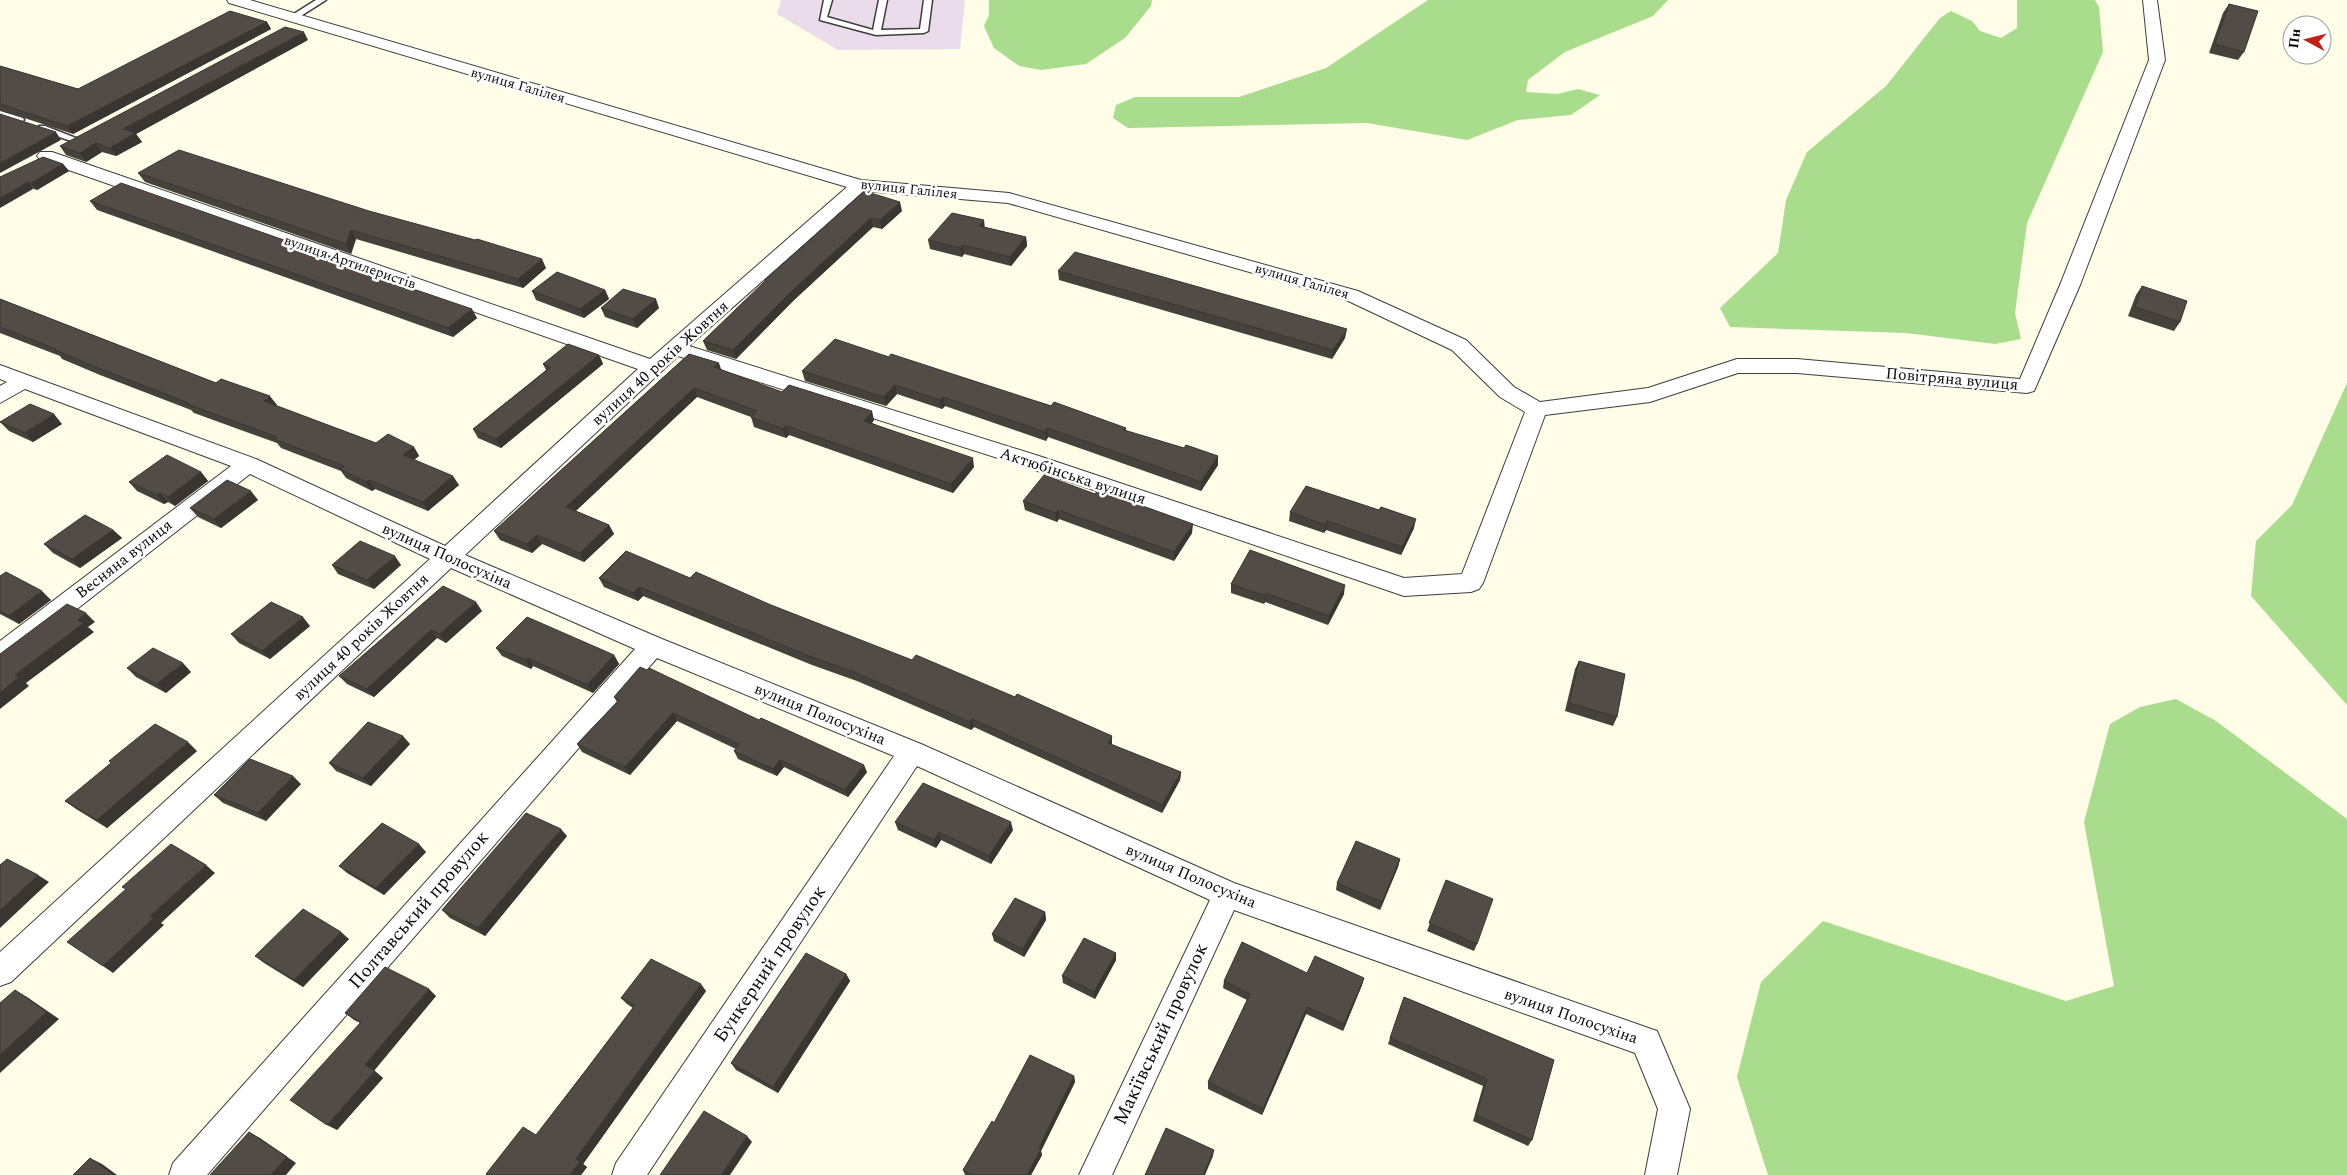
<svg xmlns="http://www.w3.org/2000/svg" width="2347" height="1175" viewBox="0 0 2347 1175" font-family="Spectral,serif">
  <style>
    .industrial { fill: #eadcea }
    .forest { fill: #a9dd8d }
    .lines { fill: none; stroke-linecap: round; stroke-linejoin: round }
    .lane-casing { stroke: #3d3d3d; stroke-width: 3 }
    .street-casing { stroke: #3d3d3d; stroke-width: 2 }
    .lane { fill: #fff; fill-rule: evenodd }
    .street { fill: #fff; fill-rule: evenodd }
    .wall { fill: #47413c }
    .shaded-wall { fill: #3a3531 }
    .building { fill: #534c46; stroke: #3a3531 }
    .labels { text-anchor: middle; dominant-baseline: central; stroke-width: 5; stroke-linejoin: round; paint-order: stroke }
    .far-street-label { font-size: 14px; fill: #0a0a0a; stroke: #fff }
    .street-label { font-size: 16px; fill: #0a0a0a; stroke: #fff }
    .near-street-label { font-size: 19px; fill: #0a0a0a; stroke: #fff }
  </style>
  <rect width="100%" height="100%" fill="#fffce7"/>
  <polygon class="industrial" points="781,0 965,0 960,49 838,50 777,14"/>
  <g class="forest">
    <polygon points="989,0 1152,0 1151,6 1125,38 1086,64 1041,70 1019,66 994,48 984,26 989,15"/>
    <polygon points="1428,0 1668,0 1653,16 1565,52 1528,80 1526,92 1557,94 1578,89 1600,95 1571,115 1518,120 1467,140 1367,123 1128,128 1113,118 1116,105 1135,97 1239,97 1326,68"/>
    <polygon points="2017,0 2095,0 2099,7 2103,52 2027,223 2015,313 2021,339 1995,344 1906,333 1730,327 1720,308 1778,253 1786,200 1807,152 1886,86 1940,18 1951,11 1972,21 1980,31 2001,38 2017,28"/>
    <polygon points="2347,383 2347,705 2251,596 2256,541 2292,505"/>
    <polygon points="2176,699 2216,721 2347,819 2347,1175 1768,1175 1737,1077 1761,982 1823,921 2066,1001 2114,986 2084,822 2110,724 2140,707"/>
  </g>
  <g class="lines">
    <defs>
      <g id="lane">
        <polygon points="316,0 326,0 296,19 289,17"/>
        <polygon points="824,0 832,0 827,17 873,30 879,0 887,0 881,30 920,29 924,0 932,0 928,31 924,33 876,35 820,20"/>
        <polygon points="0,111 23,118 24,120 20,123 0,117"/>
        <polygon points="39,126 45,126 81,140 77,143 39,130"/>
      </g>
      <path id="street" d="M227,0H250L861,180L1009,193L1358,291L1466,340L1514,387L1540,402L1648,388L1737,359H1797L2020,379L2060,285L2149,60L2143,0H2157L2165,60L2080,285L2034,391L2027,393L1797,373H1738L1650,402L1545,415L1483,583L1479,589L1471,592L1404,596L1026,467L678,356L465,555L662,639L921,744L1234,883L1657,1031L1690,1109L1677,1175H1645L1658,1109L1635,1053L1234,910L1112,1175H1079L1210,900L917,766L647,1175H612L616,1163L894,756L657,658L207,1175H169L173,1163L635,649L451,568L11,982L0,986V952L430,559L250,474L9,662L0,665V641L231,466L25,389L0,403V386L7,382L0,379V365L256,459L445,546L638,369L40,160L37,156L40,152H52L650,359L847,187L229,3ZM864,191L1008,203L1344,299L1452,350L1500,397L1525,412L1462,574L1404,578L1042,457L689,346Z"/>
    </defs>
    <use href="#lane" class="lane-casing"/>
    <use href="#street" class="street-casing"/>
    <use href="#lane" class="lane"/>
    <use href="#street" class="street"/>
  </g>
  <g class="wall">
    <polygon points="2229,4 2244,52 2238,60 2209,53 2223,13"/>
    <polygon points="267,22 271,29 73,134 0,110 0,66 78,89"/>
    <polygon points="308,40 136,134 142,142 116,156 102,152 86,162 66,155 60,146"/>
    <polygon points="63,164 69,171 37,190 0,177"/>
    <polygon points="138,173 546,268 523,288 356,239 351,254 145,182"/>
    <polygon points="864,191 902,211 882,229 873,227 793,301 736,359 707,350 703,341 765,282 765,280"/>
    <polygon points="90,201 345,266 477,318 453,337 97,210"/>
    <polygon points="985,227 1026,237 1027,246 1011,266 964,254 962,257 930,249 928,240"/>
    <polygon points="1058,271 1345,338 1332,359 1059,280"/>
    <polygon points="2142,286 2180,322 2174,331 2128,316 2136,295"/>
    <polygon points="605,290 609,299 584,318 536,300 532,291"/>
    <polygon points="0,299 216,383 277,405 276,406 376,443 414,447 419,456 414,460 459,485 428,511 375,489 372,491 346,478 341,471 281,448 277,443 194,413 191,410 100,375 62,359 60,356 0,333"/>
    <polygon points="601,308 659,308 637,328 605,317"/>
    <polygon points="689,354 721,370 782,392 874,420 872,423 974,467 953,493 789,435 786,438 754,427 751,417 697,397 576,511 609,525 614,534 584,562 542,544 532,553 500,540 494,531"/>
    <polygon points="599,355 603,364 501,448 478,438 473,429 546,370 543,364"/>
    <polygon points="889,357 1126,428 1126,431 1184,448 1218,456 1218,465 1201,491 1048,437 1046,441 945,406 942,409 897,394 886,406 805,381 802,371"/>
    <polygon points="0,422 62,424 33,442 9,431"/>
    <polygon points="201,472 208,481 175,506 168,502 164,504 137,491 129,482"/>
    <polygon points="258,500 221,528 198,517 190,508"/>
    <polygon points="1023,501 1192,533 1174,561 1059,519 1057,522 1025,510"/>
    <polygon points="1290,512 1414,528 1401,555 1326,530 1324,533 1289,521"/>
    <polygon points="113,530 122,538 80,568 53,553 44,544"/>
    <polygon points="332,565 401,565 374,589 338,574"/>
    <polygon points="0,576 51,600 19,624 0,614"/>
    <polygon points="599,578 690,578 771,605 1112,745 1181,772 1180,780 1162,813 974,727 971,730 857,681 812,665 643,596 638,601 604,587"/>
    <polygon points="1231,584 1344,594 1328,625 1265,602 1264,604 1231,593"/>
    <polygon points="443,586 482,611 446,643 437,638 374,697 347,684 339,676"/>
    <polygon points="310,626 270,659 239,643 231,634"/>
    <polygon points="496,648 614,655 619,664 593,693 533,666 531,669 502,656"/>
    <polygon points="1579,661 1617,717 1613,726 1565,711 1575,669"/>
    <polygon points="640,667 867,772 848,797 784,767 777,776 738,759 734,751 736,749 677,721 630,775 582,752 577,744 617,702 614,697"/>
    <polygon points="127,668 191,672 166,693 136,677"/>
    <polygon points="410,744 371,786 336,771 329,763"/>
    <polygon points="197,751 107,828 76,809 65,801"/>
    <polygon points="301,784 266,821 223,803 214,795"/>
    <polygon points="895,822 1013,830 991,864 941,840 936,848 898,830"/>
    <polygon points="567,836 485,936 450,918 442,910"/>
    <polygon points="426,852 384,895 347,873 339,866"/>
    <polygon points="1400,859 1398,867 1380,910 1336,890 1337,883"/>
    <polygon points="1446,880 1477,944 1474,951 1427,931"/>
    <polygon points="1045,912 1046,920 1024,957 994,941 992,934"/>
    <polygon points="349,939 303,987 264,963 255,956"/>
    <polygon points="1116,953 1116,960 1095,999 1063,983 1062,976"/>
    <polygon points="1307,973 1364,978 1362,985 1343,1031 1306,1014 1262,1115 1208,1089 1208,1082 1247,1000 1223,988 1224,981"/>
    <polygon points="846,974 850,981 778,1093 736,1070 731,1063"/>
    <polygon points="706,991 583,1164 587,1167 581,1175 487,1175 536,1135 633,1008 627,1004 621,998"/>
    <polygon points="436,996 374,1071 383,1078 337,1130 360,1023 354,1020 345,1013"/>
    <polygon points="1404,997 1554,1060 1532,1140 1528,1146 1473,1121 1483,1086 1388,1044"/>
    <polygon points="1074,1076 1075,1082 1041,1151 1042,1155 1031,1175 965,1175 963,1170 994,1123"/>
  </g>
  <g class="shaded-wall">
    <polygon points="267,22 271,29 73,134 67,126"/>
    <polygon points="304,32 308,40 136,134 142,142 116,156 110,148 123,129"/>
    <polygon points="56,132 61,140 0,173 0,163"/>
    <polygon points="96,143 102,152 86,162 80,153"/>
    <polygon points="63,164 69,171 37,190 31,183"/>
    <polygon points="28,182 33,189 0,208 0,198"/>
    <polygon points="900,202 902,211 882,229 880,220"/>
    <polygon points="871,218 873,227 793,301 736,359 733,350 791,292"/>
    <polygon points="984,220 985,229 979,226"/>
    <polygon points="351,230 356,239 351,254 346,244"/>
    <polygon points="1026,237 1027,246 1011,266 1010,257"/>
    <polygon points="963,245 964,254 962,257 960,248"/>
    <polygon points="542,259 546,268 523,288 518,279"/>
    <polygon points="341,260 346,269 340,264"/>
    <polygon points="605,290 609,299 584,318 580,309"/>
    <polygon points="656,299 659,308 637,328 633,319"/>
    <polygon points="472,309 477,318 453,337 448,328"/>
    <polygon points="1347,329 1345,338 1332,359 1333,350"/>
    <polygon points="599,355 603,364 501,448 496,439"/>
    <polygon points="719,363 722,372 714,367"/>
    <polygon points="895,385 897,394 886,406 884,397"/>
    <polygon points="694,388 697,397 570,516 566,507"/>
    <polygon points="270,396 277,405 270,410 264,401"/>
    <polygon points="943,397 945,406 942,409 940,400"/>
    <polygon points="872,411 874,420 866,430 864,421"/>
    <polygon points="54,414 62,424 33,442 25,433"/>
    <polygon points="786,426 789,435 786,438 783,429"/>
    <polygon points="1047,428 1048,437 1046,441 1045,432"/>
    <polygon points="414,447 419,456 408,464 403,455"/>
    <polygon points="1218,456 1218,465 1201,491 1201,482"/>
    <polygon points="973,458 974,467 953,493 951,484"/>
    <polygon points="201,472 208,481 175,506 168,497"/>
    <polygon points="453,476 459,485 428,511 423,502"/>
    <polygon points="369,480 375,489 372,491 366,482"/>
    <polygon points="251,491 258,500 221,528 214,519"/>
    <polygon points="160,493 168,502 164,504 157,495"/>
    <polygon points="1058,510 1059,519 1057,522 1056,513"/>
    <polygon points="1416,519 1414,528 1401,555 1402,547"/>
    <polygon points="1327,521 1326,530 1324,533 1325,525"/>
    <polygon points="1193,524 1192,533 1174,561 1174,552"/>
    <polygon points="609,525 614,534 584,562 580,553"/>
    <polygon points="113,530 122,538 80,568 72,559"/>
    <polygon points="537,535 542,544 532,553 527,544"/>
    <polygon points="395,556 401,565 374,589 367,580"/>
    <polygon points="1345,585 1344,594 1328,625 1329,616"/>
    <polygon points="639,587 643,596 638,601 633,593"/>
    <polygon points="42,591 51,600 19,624 9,616"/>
    <polygon points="1266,593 1265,602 1264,604 1265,596"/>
    <polygon points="476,602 482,611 446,643 440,634"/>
    <polygon points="86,613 95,622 88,627 94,632 26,683 29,686 0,709 0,693 15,675 77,620"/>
    <polygon points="303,617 310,626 270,659 262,651"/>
    <polygon points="431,630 437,638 374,697 367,689"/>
    <polygon points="614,655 619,664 593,693 587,685"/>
    <polygon points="528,658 533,666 531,669 526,660"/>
    <polygon points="183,663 191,672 166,693 157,684"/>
    <polygon points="673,713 677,721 630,775 625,767"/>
    <polygon points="972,719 974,727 971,730 970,722"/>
    <polygon points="403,736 410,744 371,786 363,778"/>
    <polygon points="1112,736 1112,744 1108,751 1108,743"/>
    <polygon points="188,742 197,751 107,828 97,820"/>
    <polygon points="780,760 784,767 777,776 773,769"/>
    <polygon points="864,765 867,772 848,797 845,790"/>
    <polygon points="1181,772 1180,780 1162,813 1162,805"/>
    <polygon points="293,776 301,784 266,821 258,813"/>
    <polygon points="1011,822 1013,830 991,864 989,856"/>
    <polygon points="561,829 567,836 485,936 478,928"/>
    <polygon points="939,832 941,840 936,848 934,840"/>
    <polygon points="419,844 426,852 384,895 376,888"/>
    <polygon points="1400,859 1398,867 1380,910 1382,902"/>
    <polygon points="206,865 215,873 161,923 164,925 113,973 103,966 150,916"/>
    <polygon points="38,875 49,882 0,928 0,910"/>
    <polygon points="1045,912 1046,920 1024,957 1023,949"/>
    <polygon points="341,932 349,939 303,987 294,980"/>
    <polygon points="1116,953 1116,960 1095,999 1094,992"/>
    <polygon points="846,974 850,981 778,1093 773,1087"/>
    <polygon points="1364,978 1362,985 1343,1031 1344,1024"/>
    <polygon points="701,984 706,991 583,1164 587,1167 581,1175 570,1175 576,1159"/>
    <polygon points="429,989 436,996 373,1071 365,1065"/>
    <polygon points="15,990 27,997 59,1019 0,1073 0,1055"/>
    <polygon points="1307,1007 1306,1014 1262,1115 1263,1109"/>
    <polygon points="375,1071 383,1078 337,1130 327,1125"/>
    <polygon points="1074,1076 1075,1082 1041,1151 1042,1155 1031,1175 1027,1175 1039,1148"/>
    <polygon points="249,1132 260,1138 296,1163 286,1175 271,1175"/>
    <polygon points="747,1136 752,1142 730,1175 721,1175"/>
    <polygon points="1214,1150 1213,1156 1205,1175 1203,1175"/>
    <polygon points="90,1158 102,1164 117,1175 113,1175"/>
  </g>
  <g class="building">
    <polygon points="2229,4 2258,11 2244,52 2215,44"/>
    <polygon points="230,11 267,22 67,126 0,104 0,66 78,89"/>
    <polygon points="285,27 304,32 123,129 136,133 110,148 96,143 80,153 60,146"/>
    <polygon points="0,114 56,132 0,163"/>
    <polygon points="179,150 369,211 475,240 477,239 542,259 518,279 351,230 346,244 138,173"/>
    <polygon points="43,157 63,164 31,183 28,182 0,198 0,177"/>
    <polygon points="121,183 341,260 340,264 472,309 448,328 90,201"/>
    <polygon points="864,191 900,202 880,220 871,218 791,292 733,350 703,341 766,280 765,280"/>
    <polygon points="952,213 984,220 979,226 1026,237 1010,257 963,245 960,248 928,240"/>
    <polygon points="1075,252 1347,329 1333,350 1058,271"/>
    <polygon points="557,272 605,290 580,309 532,291"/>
    <polygon points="2142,286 2187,301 2180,322 2135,307"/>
    <polygon points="623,289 656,299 633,319 601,308"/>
    <polygon points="0,299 216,383 221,379 270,396 264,401 376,443 388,434 414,447 403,455 453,476 423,502 369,480 366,482 340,469 344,466 274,439 277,437 187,404 189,403 93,366 55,350 56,349 0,327"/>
    <polygon points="835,339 889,357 891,354 1051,406 1054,402 1126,428 1124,430 1184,448 1186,445 1218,456 1201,482 1047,428 1045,432 943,397 940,400 895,385 884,397 802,371"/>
    <polygon points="568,344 599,355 496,439 473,429 551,367 543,364"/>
    <polygon points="689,354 719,363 714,367 782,392 789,385 872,411 864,421 973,458 951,484 786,426 783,429 751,417 757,411 694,388 566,507 609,525 580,553 537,535 527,544 494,531"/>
    <polygon points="30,404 54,414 25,433 0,422"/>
    <polygon points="167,455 201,472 168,497 160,493 157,495 129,482"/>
    <polygon points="1044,475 1095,494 1098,490 1193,524 1174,552 1058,510 1056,513 1023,501"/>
    <polygon points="227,480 251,491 214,519 190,508"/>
    <polygon points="1306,486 1379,510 1381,507 1416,519 1402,547 1327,521 1325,525 1290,512"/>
    <polygon points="85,515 113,530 72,559 44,544"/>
    <polygon points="360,541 395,556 367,580 332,565"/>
    <polygon points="1250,550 1345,585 1329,616 1266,593 1265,596 1231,584"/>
    <polygon points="626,551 690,578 696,572 771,605 912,660 916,655 1015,697 1017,694 1112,736 1108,743 1181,772 1162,805 972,719 970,722 854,672 809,656 639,587 633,593 599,578"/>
    <polygon points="6,572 42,591 9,616 0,611 0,576"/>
    <polygon points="443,586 476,602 440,634 431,630 367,689 339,676"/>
    <polygon points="271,602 303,617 262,651 231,634"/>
    <polygon points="67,604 86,613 77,620 84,623 15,675 19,677 0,693 0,654"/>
    <polygon points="527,617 614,655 587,685 528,658 526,660 496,648"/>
    <polygon points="153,648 183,663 157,684 127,668"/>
    <polygon points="1579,661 1625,674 1617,717 1569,703"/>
    <polygon points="640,667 647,670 649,668 759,720 761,718 864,765 845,790 780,760 773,769 734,751 739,744 673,713 625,767 577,744 619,700 614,697"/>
    <polygon points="368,722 403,736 363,778 329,763"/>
    <polygon points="155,724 188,742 97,820 65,801 111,763 109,761"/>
    <polygon points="250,759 293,776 258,813 214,795"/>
    <polygon points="923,783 1011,822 989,856 939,832 934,840 895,822"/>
    <polygon points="526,813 561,829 478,928 442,910"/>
    <polygon points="382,823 419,844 376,888 339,866"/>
    <polygon points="1356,841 1400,859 1382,902 1337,883"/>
    <polygon points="171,844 206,865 150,916 154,918 103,966 67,942 126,889 122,887"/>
    <polygon points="7,859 38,875 0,910 0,865"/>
    <polygon points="1446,880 1493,899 1477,944 1429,923"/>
    <polygon points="1015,898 1045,912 1023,949 992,934"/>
    <polygon points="303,909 341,932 294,980 255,956"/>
    <polygon points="1084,938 1116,953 1094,992 1062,976"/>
    <polygon points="1242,942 1307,973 1315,956 1364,978 1344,1024 1307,1007 1263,1109 1208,1082 1250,994 1224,981"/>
    <polygon points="806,953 846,974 773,1087 731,1063"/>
    <polygon points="651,959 701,984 576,1159 580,1162 570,1175 487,1175 486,1174 523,1127 536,1135 587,1069 635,1005 621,998"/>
    <polygon points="385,967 429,989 365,1065 375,1071 327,1125 290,1100 361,1022 345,1013"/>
    <polygon points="15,990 47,1012 0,1055 0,1003"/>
    <polygon points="1404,997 1554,1060 1532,1140 1476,1115 1487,1079 1390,1038"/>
    <polygon points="1030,1055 1074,1076 1039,1148 1041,1149 1027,1175 972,1175 963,1170 992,1121 994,1123"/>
    <polygon points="704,1111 747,1136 721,1175 660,1175"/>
    <polygon points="1166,1128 1214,1150 1203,1175 1145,1175"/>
    <polygon points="249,1132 287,1157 271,1175 210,1175"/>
    <polygon points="90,1158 113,1175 73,1175"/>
  </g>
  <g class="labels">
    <g class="far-street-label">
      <text transform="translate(518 85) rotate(16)">вулиця Галілея</text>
      <text transform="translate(909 189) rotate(6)">вулиця Галілея</text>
      <text transform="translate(350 262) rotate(19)">вулиця Артилеристів</text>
      <text transform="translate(1302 281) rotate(16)">вулиця Галілея</text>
    </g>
    <g class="street-label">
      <text transform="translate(660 363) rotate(-42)">вулиця 40 років Жовтня</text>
      <text transform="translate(1952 379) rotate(5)">Повітряна вулиця</text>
      <text transform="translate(1073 476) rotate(18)">Актюбінська вулиця</text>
      <text transform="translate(447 556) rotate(24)">вулиця Полосухіна</text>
      <text transform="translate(124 559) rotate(-38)">Весняна вулиця</text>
      <text transform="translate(361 637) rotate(-43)">вулиця 40 років Жовтня</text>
      <text transform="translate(820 714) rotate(22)">вулиця Полосухіна</text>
      <text transform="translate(1191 876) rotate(23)">вулиця Полосухіна</text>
      <text transform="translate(1571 1016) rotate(19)">вулиця Полосухіна</text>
    </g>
    <g class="near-street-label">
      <text transform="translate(419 910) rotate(-49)">Полтавський провулок</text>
      <text transform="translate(770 964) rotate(-56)">Бункерний провулок</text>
      <text transform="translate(1161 1034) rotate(-65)">Макіївський провулок</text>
    </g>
  </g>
  <g transform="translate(2307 40) rotate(277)"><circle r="24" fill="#ffffff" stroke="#9d9d9d"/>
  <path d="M0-4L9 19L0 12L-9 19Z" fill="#c2211a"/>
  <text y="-8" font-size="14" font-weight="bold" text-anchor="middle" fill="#0a0a0a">Пн</text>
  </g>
</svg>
